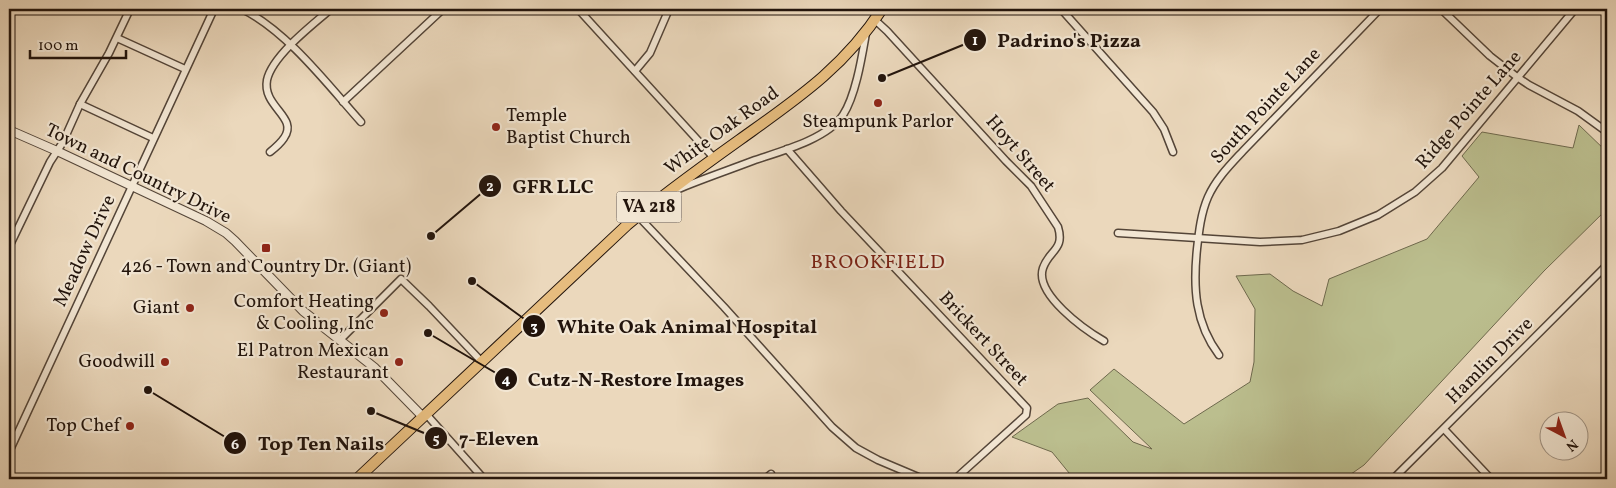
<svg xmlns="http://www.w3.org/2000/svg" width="1616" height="488" viewBox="0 0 1616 488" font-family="Vollkorn,serif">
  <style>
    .green { fill: #bbbe8e; stroke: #6e694d }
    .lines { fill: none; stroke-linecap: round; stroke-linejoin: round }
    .minor-casing { stroke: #544538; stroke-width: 9 }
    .tertiary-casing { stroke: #544538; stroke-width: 10 }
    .primary-casing { stroke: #22140c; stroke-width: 12 }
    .minor { stroke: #f2e6d3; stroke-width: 6 }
    .tertiary { stroke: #f2e6d3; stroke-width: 8 }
    .primary { stroke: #e6bc7e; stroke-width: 10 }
    .poi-dot { fill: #8f2418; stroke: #f2e6d3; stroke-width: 2 }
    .labels { text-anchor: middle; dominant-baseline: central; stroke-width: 4.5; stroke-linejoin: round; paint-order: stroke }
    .shield { fill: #f2e6d3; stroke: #605348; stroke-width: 1 }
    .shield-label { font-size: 18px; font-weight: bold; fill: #22140c }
    .street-label { font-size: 19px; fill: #22140c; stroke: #f2e6d3 }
    .poi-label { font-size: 19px; fill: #22140c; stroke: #f2e6d3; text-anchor: end }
    .neighbourhood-label { font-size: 20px; letter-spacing: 1px; fill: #7a1f14; stroke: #f2e6d3 }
    .leader { fill: none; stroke: #22140c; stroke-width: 2 }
    .callout-dot { fill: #22140c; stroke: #f2e6d3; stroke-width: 2 }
    .mark-label { font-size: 15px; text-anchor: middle; font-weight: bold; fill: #fff }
    .callout-label { font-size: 20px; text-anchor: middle; font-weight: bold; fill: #22140c; stroke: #f2e6d3; stroke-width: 4.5; stroke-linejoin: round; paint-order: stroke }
  </style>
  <rect width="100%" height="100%" fill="#ebd8bc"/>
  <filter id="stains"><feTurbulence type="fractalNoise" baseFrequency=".004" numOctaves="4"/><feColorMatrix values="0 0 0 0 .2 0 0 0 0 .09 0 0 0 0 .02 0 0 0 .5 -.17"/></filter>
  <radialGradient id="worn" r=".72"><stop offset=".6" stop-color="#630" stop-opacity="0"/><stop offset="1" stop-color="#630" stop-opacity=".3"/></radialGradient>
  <polygon class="green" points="1579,125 1607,152 1607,209 1544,271 1364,465 1344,479 1074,479 1052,452 1012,437 1058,404 1088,398 1133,442 1152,449 1090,390 1114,369 1184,424 1250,382 1254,362 1255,309 1236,276 1270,274 1293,291 1322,306 1329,279 1427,239 1479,177 1462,156 1482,132 1573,148"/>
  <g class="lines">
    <defs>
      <g id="minor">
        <path d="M242,9C287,31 328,85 361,122"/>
        <polyline points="578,9 714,158"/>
        <polyline points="1061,9 1153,112 1164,129 1173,152"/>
        <polyline points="1441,9 1490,56 1517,77 1529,85 1578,111 1607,132"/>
        <path d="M875,20L887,31L1006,161L1031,186L1058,227C1065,250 1049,250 1043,268C1034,294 1085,330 1104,341"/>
        <polyline points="117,38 185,69"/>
        <polyline points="635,71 650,53 669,9"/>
        <polyline points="343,102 443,9"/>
        <polyline points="80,104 153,138"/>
        <polyline points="787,149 841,211 1027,408 1026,415 955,479"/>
        <path d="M270,152C275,148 280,144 284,138C299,117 262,107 267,80C272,56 312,25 331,9"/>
        <path d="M676,190C702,179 729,170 755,160C782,151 827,139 843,115C856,95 862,56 866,33"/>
        <polyline points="638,216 724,307 832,427 856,448 878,460 923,479"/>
        <polyline points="1118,233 1260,242 1302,240 1339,231 1378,215 1415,192 1442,168 1575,9"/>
        <polyline points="9,247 50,162 63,142 80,104 109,53 130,9"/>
        <polyline points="340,340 401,279 429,306 482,362"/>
        <path d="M1219,355C1195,323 1193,288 1197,249C1199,231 1201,213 1208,197C1216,179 1230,165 1243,151L1380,9"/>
        <polyline points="426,414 484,479"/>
        <polyline points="1444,429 1491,479"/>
        <polyline points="9,452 214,9"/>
        <polyline points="765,479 771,474"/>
        <polyline points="1393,479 1607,265"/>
      </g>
      <polyline id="tertiary" points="9,130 57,151 206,221 226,233 235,241 303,311 375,368 423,417"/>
      <path id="primary" d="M357,479L627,225C667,191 710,161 752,131C804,94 847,63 882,9"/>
    </defs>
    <use href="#minor" class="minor-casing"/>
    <use href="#tertiary" class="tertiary-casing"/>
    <use href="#primary" class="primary-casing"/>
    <use href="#minor" class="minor"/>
    <use href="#tertiary" class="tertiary"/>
    <use href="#primary" class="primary"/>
  </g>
  <g class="poi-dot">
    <circle cx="878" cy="103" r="5"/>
    <circle cx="496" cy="127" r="5"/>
    <rect x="261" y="243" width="10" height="10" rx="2.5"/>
    <circle cx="190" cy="308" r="5"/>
    <circle cx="384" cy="313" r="5"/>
    <circle cx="165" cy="362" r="5"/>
    <circle cx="399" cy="362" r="5"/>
    <circle cx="130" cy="426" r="5"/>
  </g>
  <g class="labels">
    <rect class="shield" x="616.5" y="191.5" width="65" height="31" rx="4"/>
    <g class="shield-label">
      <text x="649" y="207">VA 218</text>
    </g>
    <g class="street-label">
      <text transform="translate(1266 106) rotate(-47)">South Pointe Lane</text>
      <text transform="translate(1469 110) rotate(-49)">Ridge Pointe Lane</text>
      <text transform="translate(722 131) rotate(-36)">White Oak Road</text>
      <text transform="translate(1020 154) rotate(49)">Hoyt Street</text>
      <text transform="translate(138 174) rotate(26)">Town and Country Drive</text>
      <text transform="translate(85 251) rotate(-65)">Meadow Drive</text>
      <text transform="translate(983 339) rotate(47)">Brickert Street</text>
      <text transform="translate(1490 361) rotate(-45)">Hamlin Drive</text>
    </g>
    <g class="poi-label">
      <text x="506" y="116" text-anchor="start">Temple<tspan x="506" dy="22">Baptist Church</tspan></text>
      <text x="878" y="122" text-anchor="middle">Steampunk Parlor</text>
      <text x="266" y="267" text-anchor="middle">426 - Town and Country Dr. (Giant)</text>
      <text x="374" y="302">Comfort Heating<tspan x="374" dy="22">&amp; Cooling, Inc</tspan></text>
      <text x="180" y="308">Giant</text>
      <text x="389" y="351">El Patron Mexican<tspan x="389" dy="22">Restaurant</tspan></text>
      <text x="155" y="362">Goodwill</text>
      <text x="120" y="426">Top Chef</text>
    </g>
    <g class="neighbourhood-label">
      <text x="878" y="263">BROOKFIELD</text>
    </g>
  </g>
  <path class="leader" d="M882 78L975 40M431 236L490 186M472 281L534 326M428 333L506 379M371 411L436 438M148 390L235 443"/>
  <g class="callout-dot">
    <circle cx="882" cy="78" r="5"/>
    <circle cx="431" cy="236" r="5"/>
    <circle cx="472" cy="281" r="5"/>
    <circle cx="428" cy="333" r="5"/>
    <circle cx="371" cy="411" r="5"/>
    <circle cx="148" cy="390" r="5"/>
    <circle cx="975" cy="40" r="12"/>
    <circle cx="490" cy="186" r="12"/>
    <circle cx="534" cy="326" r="12"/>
    <circle cx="506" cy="379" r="12"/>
    <circle cx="436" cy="438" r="12"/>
    <circle cx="235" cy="443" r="12"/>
  </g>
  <g class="mark-label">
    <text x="975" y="45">1</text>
    <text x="490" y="191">2</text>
    <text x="534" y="331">3</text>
    <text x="506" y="384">4</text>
    <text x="436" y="443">5</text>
    <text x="235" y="449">6</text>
  </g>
  <g class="callout-label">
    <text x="1069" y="47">Padrino's Pizza</text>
    <text x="553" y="193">GFR LLC</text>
    <text x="687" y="333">White Oak Animal Hospital</text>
    <text x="636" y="386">Cutz-N-Restore Images</text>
    <text x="499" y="445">7-Eleven</text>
    <text x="321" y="450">Top Ten Nails</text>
  </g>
  <rect width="1616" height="488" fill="none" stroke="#ebd8bc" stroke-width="30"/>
  <rect x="10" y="10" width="1596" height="468" fill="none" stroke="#22140c" stroke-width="2.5"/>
  <rect x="15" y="15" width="1586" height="458" fill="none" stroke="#22140c"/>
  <g transform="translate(1564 436) rotate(139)"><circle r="24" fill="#f2e6d3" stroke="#9f9283"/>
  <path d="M0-4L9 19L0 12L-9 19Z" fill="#8f2418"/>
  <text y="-8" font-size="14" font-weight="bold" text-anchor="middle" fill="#22140c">N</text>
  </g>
  <path d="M30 50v8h96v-8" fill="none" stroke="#22140c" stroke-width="2.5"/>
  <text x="38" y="50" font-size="15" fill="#22140c" stroke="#f2e6d3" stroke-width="4" paint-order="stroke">100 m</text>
  <rect width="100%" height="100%" filter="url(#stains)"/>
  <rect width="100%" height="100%" fill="url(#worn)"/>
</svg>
